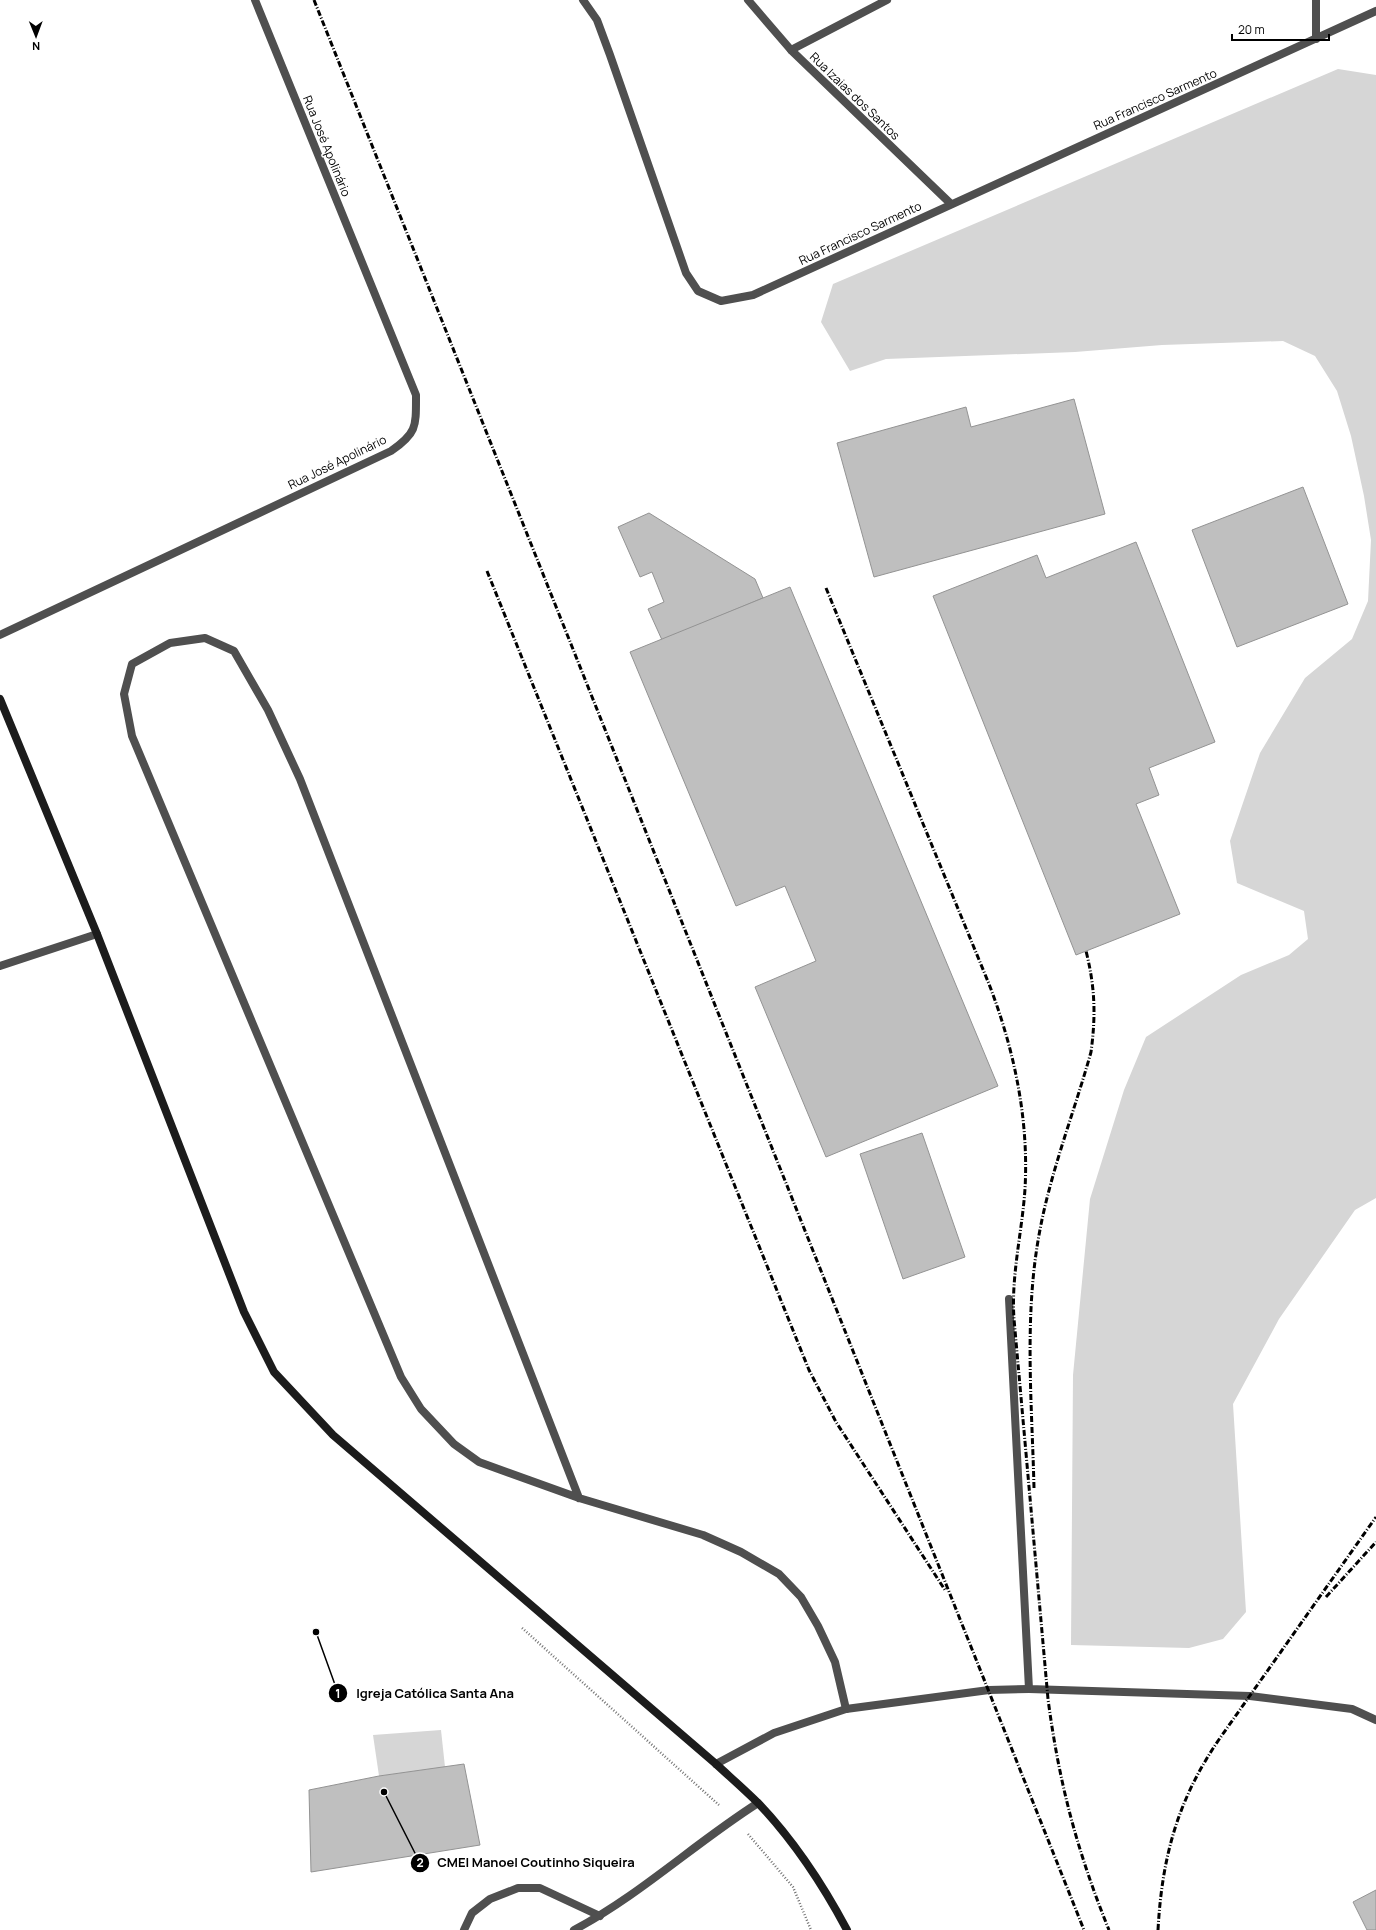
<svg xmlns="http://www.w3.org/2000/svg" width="1376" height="1930" viewBox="0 0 1376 1930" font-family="Manrope,sans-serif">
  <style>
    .green { fill: #d6d6d6 }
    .building { fill: #bfbfbf; stroke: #939393 }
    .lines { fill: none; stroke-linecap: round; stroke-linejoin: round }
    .path { stroke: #717171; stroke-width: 2.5; stroke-dasharray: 1 2; stroke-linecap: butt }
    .lane { stroke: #4f4f4f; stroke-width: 8 }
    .street { stroke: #4f4f4f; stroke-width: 8 }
    .secondary { stroke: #1c1c1c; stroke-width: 8 }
    .rail { stroke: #000; stroke-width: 3; stroke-dasharray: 6 2 1 2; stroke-linecap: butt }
    .labels { text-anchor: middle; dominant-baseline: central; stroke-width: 3; stroke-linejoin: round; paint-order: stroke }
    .street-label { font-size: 12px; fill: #000; stroke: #fff }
    .leader { fill: none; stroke: #000; stroke-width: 1.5 }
    .callout-dot { fill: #000; stroke: #fff; stroke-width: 1.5 }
    .mark-label { font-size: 12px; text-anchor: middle; font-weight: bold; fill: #fff }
    .callout-label { font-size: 13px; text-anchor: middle; font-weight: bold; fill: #000; stroke: #fff; stroke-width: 3; stroke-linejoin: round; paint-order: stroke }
  </style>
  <rect width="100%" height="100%" fill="#fff"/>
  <g class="green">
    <polygon points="1338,69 1376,75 1376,1198 1355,1210 1279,1319 1233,1404 1246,1612 1223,1639 1189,1648 1071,1645 1073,1375 1090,1199 1124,1090 1146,1037 1241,975 1289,955 1308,939 1304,911 1237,883 1230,841 1260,753 1305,678 1352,639 1368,601 1371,540 1364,496 1351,436 1337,391 1315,356 1283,341 1162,345 1075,352 886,359 850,371 821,322 833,284"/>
    <polygon points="441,1730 445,1767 379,1776 373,1735"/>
  </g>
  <g class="building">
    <polygon points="1074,399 1105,514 874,577 837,443 966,407 971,427"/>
    <polygon points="1303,487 1348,604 1237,647 1192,530"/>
    <polygon points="649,513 755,579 763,598 662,640 648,609 664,602 652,572 640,577 618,527"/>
    <polygon points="1136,542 1215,742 1149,768 1159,795 1136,804 1180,914 1076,955 933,596 1037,555 1046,578"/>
    <polygon points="790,587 998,1086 826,1157 755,987 816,961 785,886 736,906 630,652"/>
    <polygon points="922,1133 965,1257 903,1279 860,1154"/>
    <polygon points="464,1764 480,1845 311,1872 309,1790 379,1776"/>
    <polygon points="1376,1890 1376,1930 1367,1930 1353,1902"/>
  </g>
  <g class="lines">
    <g class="path">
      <polyline points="522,1628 719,1805"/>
      <polyline points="748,1834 793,1887 811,1930"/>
    </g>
    <g class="lane">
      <polyline points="1009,1299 1029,1689 1250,1696 1352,1709 1376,1720"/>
      <polyline points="579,1498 300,779 268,710 234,651 205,638 170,643 132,664 124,694 132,736 401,1377 421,1409 454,1444 479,1462 579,1498 703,1535 741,1552 779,1574 801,1597 818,1626 835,1662 846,1709"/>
      <polyline points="716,1764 774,1733 846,1709 989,1690 1029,1689"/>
    </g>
    <g class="street">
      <polyline points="583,0 597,20 610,55 686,273 698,291 721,301 753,295 1376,11"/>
      <polyline points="748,0 791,50 951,204"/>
      <polyline points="1316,39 1316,0"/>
      <polyline points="791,50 887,0"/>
      <path d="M0,635L391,451C417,433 416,427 416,395L255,0"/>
      <polyline points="0,966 97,934"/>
      <polyline points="464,1930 472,1913 490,1899 518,1888 540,1888 600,1916"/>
      <path d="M574,1930C640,1895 695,1843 758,1803"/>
    </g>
    <path class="secondary" d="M0,699L97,934L244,1312L274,1372L333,1435L716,1764C730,1777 745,1790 759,1804C794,1841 823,1885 847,1930"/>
    <g class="rail">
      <polyline points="314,0 1084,1930"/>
      <polyline points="487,571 809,1370 836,1422 945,1590"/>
      <path d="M826,588L989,984C1014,1049 1029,1119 1025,1189C1022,1233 1011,1275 1014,1319L1048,1699C1059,1783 1077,1851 1109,1930"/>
      <path d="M1034,1488C1032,1404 1024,1318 1039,1235C1050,1173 1074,1113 1091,1052C1096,1015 1095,987 1086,951"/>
      <polyline points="1326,1597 1376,1542"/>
      <path d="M1158,1930C1162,1856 1178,1799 1220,1738L1376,1517"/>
    </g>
  </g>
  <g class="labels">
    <g class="street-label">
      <text transform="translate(855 96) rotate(44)">Rua Izaias dos Santos</text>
      <text transform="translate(1155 99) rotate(-24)">Rua Francisco Sarmento</text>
      <text transform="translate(327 146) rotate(68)">Rua José Apolinário</text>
      <text transform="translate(860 233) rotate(-25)">Rua Francisco Sarmento</text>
      <text transform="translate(337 462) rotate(-26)">Rua José Apolinário</text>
    </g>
  </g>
  <path class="leader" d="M316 1632L338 1693M384 1792L420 1863"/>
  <g class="callout-dot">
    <circle cx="316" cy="1632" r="4"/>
    <circle cx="384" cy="1792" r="4"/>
    <circle cx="338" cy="1693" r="10"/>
    <circle cx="420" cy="1863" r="10"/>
  </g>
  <g class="mark-label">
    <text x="338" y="1698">1</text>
    <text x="420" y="1867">2</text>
  </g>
  <g class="callout-label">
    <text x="435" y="1698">Igreja Católica Santa Ana</text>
    <text x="536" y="1867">CMEI Manoel Coutinho Siqueira</text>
  </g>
  <g transform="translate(36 36) rotate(179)" stroke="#ffffff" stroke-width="3" paint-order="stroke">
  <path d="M0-3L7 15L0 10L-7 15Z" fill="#000000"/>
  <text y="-6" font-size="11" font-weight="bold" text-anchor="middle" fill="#000000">N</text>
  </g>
  <path d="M1232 34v6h97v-6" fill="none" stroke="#000000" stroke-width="2"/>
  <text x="1238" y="34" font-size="12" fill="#000000" stroke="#ffffff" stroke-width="3" paint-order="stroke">20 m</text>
</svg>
